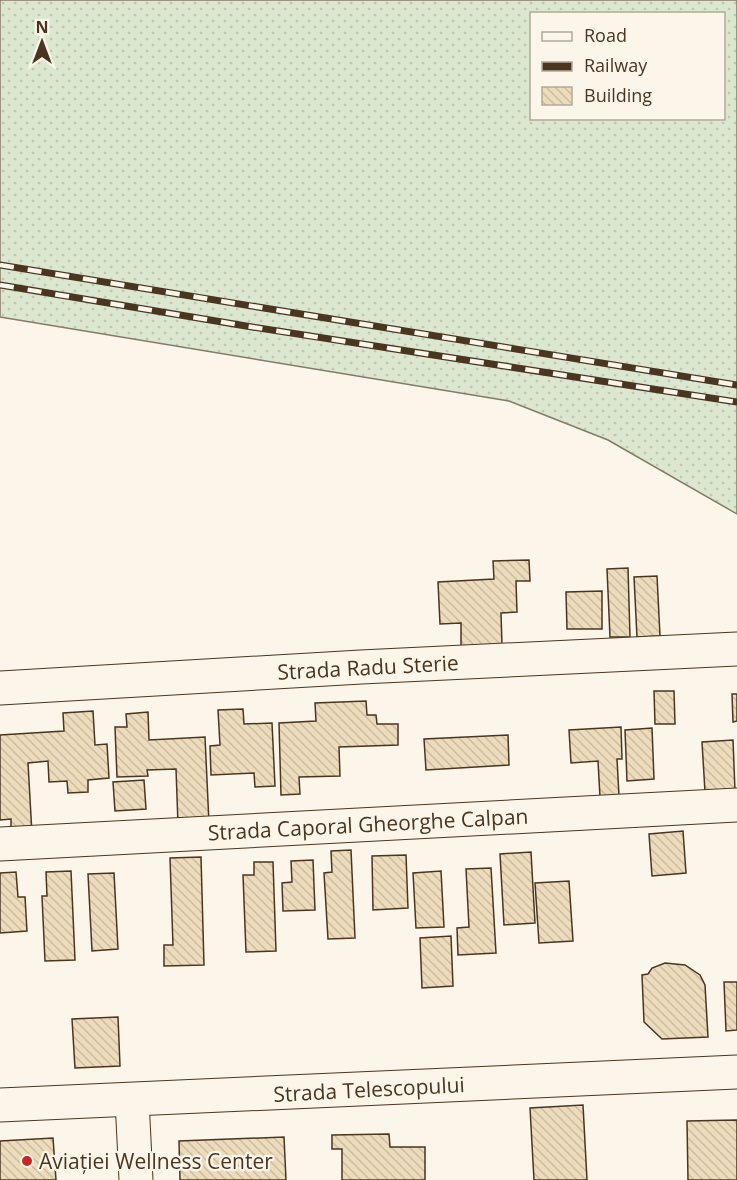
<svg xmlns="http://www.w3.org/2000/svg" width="737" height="1180" viewBox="0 0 737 1180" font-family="'Open Sans',sans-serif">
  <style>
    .grass { fill: url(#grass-dots); stroke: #887966; stroke-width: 1.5; fill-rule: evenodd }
    .building { fill: url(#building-back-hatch); stroke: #4a3520; stroke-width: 1.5 }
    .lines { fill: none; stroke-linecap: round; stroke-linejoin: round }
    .minor-casing { stroke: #4a3520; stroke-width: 35 }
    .minor { stroke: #fbf6e9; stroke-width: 33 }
    .rail-casing { stroke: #4a3520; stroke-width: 7 }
    .rail { stroke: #fbf6e9; stroke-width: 4.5; stroke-dasharray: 14; stroke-linecap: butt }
    .poi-dot { fill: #c62828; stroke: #fbf6e9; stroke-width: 2 }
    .labels { text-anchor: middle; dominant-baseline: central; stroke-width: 4.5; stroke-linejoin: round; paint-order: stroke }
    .street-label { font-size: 21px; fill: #4a3520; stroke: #fbf6e9 }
    .poi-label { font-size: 21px; fill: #4a3520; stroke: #fbf6e9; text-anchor: start }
  </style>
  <defs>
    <pattern id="grass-dots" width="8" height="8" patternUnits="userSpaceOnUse" patternTransform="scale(1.5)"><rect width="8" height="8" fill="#dce7d0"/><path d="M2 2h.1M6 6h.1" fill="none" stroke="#bec7b2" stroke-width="1.8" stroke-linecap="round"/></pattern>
    <pattern id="building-back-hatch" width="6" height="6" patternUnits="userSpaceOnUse" patternTransform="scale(1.5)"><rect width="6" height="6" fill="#ecdcbc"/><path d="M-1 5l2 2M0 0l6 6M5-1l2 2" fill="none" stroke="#ccbda1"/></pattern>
  </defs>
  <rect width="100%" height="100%" fill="#fbf6e9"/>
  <path class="grass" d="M0,0H737V514L608,440L509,401L0,317ZM532,14H724V118H532Z"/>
  <g class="building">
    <polygon points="529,560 530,581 516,581 517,612 501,613 502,645 461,647 461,623 440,624 438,582 494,579 493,561"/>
    <polygon points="628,568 630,637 610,637 607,569"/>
    <polygon points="657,576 660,636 637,637 634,577"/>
    <polygon points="602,591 602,629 567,629 566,592"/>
    <polygon points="654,691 674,691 675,724 655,724"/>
    <polygon points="732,694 737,694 737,721 733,722"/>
    <polygon points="366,701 367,715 376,715 377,724 398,724 398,745 339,747 340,776 299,777 300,794 281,795 279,723 316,721 315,703"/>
    <polygon points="243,709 244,724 272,723 275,786 255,787 254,773 211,775 210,746 220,745 218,710"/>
    <polygon points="93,711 95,745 107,744 109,778 88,780 88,792 68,793 67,781 49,782 48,761 28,763 32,834 11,836 11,819 0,820 0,735 64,731 63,713"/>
    <polygon points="148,712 149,740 205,737 209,823 178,824 176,769 147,770 148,776 117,777 115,727 127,727 126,714"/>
    <polygon points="621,727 622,759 617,759 619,796 600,797 598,761 571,763 569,730"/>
    <polygon points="652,728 654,779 627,781 625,730"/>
    <polygon points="508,735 509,765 426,770 424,739"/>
    <polygon points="733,740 735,791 705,792 702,742"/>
    <polygon points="144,780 146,809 115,811 113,782"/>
    <polygon points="683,831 686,873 652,876 649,834"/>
    <polygon points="351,850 355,938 328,939 324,873 332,872 331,851"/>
    <polygon points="531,852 535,923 504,925 500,854"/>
    <polygon points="406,855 408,908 373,910 372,856"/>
    <polygon points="201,857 204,965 164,966 164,945 173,945 170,858"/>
    <polygon points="313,860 315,910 283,911 282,883 292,882 291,861"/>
    <polygon points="254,862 273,862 276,951 246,952 243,875 254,875"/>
    <polygon points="491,868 496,953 458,955 457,928 469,927 466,869"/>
    <polygon points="71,871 75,960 45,961 42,896 47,896 46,872"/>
    <polygon points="441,871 444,927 416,928 413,873"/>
    <polygon points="16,872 18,897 25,897 27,931 0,933 0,873"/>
    <polygon points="114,873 118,949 92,951 88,874"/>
    <polygon points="569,881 573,941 539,943 535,883"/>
    <polygon points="451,936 453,986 422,988 420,938"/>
    <polygon points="665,963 685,965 700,975 705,985 708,1037 662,1039 644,1022 642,975 648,974 652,968"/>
    <polygon points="724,982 737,982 737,1030 726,1031"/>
    <polygon points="118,1017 120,1066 75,1068 72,1019"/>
    <polygon points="583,1105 587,1180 534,1180 530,1108"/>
    <polygon points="737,1120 737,1180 688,1180 687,1121"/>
    <polygon points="389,1134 390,1147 425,1147 425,1180 342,1180 342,1149 332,1149 332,1135"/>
    <polygon points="284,1137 286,1180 180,1180 179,1141"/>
    <polygon points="53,1138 56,1180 0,1180 0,1141"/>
  </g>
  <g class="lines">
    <defs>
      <g id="minor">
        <polyline points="0,688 361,667 737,649"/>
        <polyline points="0,844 737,805"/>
        <polyline points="132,1100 136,1180"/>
        <polyline points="0,1105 737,1072"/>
      </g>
    </defs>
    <use href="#minor" class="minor-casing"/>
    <use href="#minor" class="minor"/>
    <defs>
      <g id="rail">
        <polyline points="0,265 737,385"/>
        <polyline points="0,285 252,327 737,402"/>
      </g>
    </defs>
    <use href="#rail" class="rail-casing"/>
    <use href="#rail" class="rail"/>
  </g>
  <circle class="poi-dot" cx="27" cy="1161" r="6"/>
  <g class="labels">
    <g class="street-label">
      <text transform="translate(368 667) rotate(-3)">Strada Radu Sterie</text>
      <text transform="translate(368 824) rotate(-3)">Strada Caporal Gheorghe Calpan</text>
      <text transform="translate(369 1089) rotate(-3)">Strada Telescopului</text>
    </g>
    <g class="poi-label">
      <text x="39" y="1161">Aviației Wellness Center</text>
    </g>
  </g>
  <rect x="530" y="12" width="195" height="108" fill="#fbf6e9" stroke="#b4a999" stroke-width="1.5"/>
  <rect x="542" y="32" width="30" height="9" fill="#fbf6e9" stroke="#b4a999" stroke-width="1.5"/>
  <text x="584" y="42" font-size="18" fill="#4a3520">Road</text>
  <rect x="542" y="62" width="30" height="9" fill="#4a3520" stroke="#b4a999" stroke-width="1.5"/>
  <text x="584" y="72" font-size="18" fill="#4a3520">Railway</text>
  <rect x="542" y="87" width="30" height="18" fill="url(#building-back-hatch)" stroke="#b4a999" stroke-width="1.5"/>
  <text x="584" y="102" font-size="18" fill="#4a3520">Building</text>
  <g transform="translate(42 42)" stroke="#fbf6e9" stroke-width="4.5" paint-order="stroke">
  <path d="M0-4.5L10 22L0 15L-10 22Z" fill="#4a3520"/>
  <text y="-9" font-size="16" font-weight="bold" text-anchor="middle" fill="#4a3520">N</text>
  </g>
</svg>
